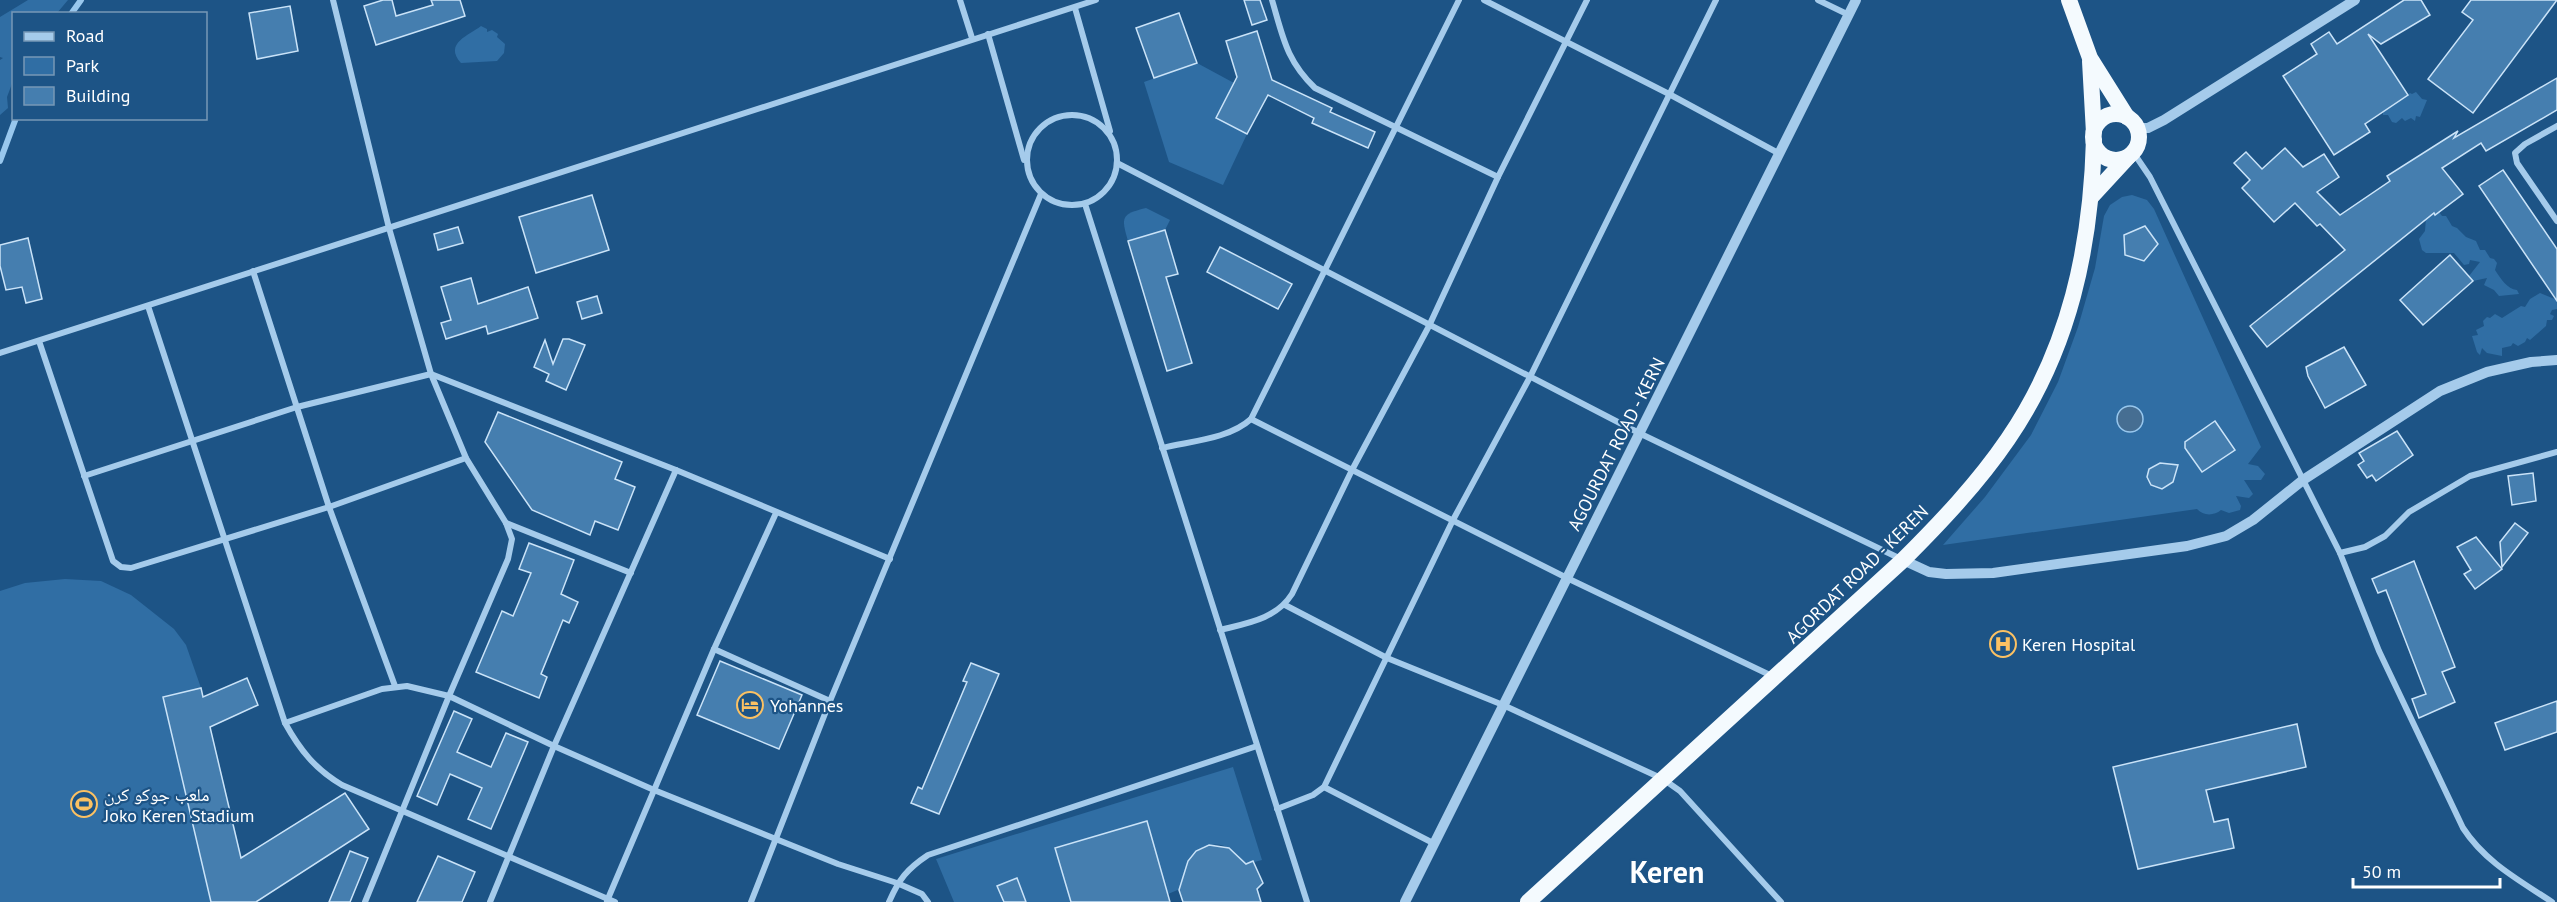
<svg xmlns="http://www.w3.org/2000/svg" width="2557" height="902" viewBox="0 0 2557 902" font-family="'PT Sans','Noto Naskh Arabic',sans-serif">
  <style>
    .green { fill: #306ea4 }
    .water { fill: #466e92; stroke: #98c7ed; stroke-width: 1.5 }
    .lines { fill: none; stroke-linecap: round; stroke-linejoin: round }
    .stream { stroke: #98c7ed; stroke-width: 6 }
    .building { fill: #457eaf; stroke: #cae3f8; stroke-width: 1.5 }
    .minor { stroke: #a5cbeb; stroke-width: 6 }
    .tertiary { stroke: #a5cbeb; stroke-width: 10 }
    .trunk { stroke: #f4fafe; stroke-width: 16 }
    .labels { text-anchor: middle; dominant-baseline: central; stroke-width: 4.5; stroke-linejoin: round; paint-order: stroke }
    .street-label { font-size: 18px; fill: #fff; stroke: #1d5486 }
    .poi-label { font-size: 18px; fill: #fff; stroke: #1d5486; text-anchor: start }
    .town-label { font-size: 30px; font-weight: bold; fill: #fff; stroke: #1d5486 }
  </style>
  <rect width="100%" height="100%" fill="#1d5486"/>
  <g class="green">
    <polygon points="28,0 68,0 57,13 14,14 13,81 7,97 8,108 0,115 0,60 3,58 0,57 0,17"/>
    <path d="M481,26L487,29V32L492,30L498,34L497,37L505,44L504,53L497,61L461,63C443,43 470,35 481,26Z"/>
    <polygon points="1197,63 1234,83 1216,118 1247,134 1223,185 1169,162 1144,82"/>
    <polygon points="2416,92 2422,99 2427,100 2420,117 2416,116 2415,121 2411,118 2405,121 2402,118 2396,123 2392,122 2388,115 2383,115 2383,112 2410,93 2412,94"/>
    <path d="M2132,195L2147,200L2154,209L2261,447L2248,464L2258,466L2265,474L2261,480H2244L2253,494L2249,498L2236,496L2241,506L2240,510L2229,513L2221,510C2214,516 2203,516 2197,509L1943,545L1985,497L2031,435L2058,382L2078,327L2095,268L2104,216L2110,205L2122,197Z"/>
    <path d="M1146,208L1170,220L1165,230L1128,241C1121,217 1121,214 1146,208Z"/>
    <path d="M2439,212L2442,216H2446L2452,226L2457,228L2466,237L2476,241L2480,250H2485L2490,258L2494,259L2497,263L2495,270C2501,279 2507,289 2517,290L2519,294L2499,296L2494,290L2484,285L2487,278L2473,281L2469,276L2480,262L2470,260L2469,264L2464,265L2454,253H2426L2422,250L2419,239L2425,231L2426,218L2434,213L2436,215Z"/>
    <polygon points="2540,293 2557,300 2557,309 2552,310 2550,314 2554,316 2552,320 2547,320 2546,326 2530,340 2527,338 2525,342 2518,346 2513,343 2511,346 2502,348 2502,356 2487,353 2482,348 2480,355 2477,352 2472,336 2478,335 2476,330 2484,326 2483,321 2487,317 2490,318 2495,314 2502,318 2521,306 2525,307 2530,299"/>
    <polygon points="65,579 101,581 131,595 174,629 186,645 201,688 252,902 0,902 0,591 25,583"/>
    <path d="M1233,767L1262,860L1243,865C1228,828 1178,845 1187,886L1168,894L1055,848L1071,902H954L936,859Z"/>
  </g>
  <circle class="water" cx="2130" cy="419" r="13"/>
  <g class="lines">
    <g class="stream">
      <polyline points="71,14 81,0"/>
      <polyline points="0,161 16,118"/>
    </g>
  </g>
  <g class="building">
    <polygon points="383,0 392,0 396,16 433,5 431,0 460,0 465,16 376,45 364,6"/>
    <polygon points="1244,0 1260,0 1267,20 1252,25"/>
    <polygon points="2404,0 2421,0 2430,15 2381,44 2368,34 2408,95 2365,124 2370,132 2334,155 2283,76 2317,54 2311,44 2329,32 2337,44"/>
    <polygon points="2471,0 2557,0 2473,113 2428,79 2473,20 2462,12"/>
    <polygon points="290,6 298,51 257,59 249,13"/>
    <polygon points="1179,13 1197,63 1154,78 1136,28"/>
    <polygon points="1257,31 1272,80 1332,108 1330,112 1375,132 1368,148 1312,123 1314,118 1268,95 1247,134 1216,118 1237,77 1226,41"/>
    <polygon points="2557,78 2557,110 2486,151 2481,143 2442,168 2463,194 2435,215 2434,213 2267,347 2250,326 2345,250 2320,224 2317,226 2295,203 2274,222 2242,188 2250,180 2234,163 2246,152 2262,169 2285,148 2303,167 2324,154 2339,177 2317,192 2340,215 2390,181 2387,176 2458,131 2454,138"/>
    <polygon points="2503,170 2557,249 2557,301 2479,186"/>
    <polygon points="592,195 609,250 536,273 519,217"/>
    <polygon points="2145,226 2158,244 2144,261 2125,255 2124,235"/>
    <polygon points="458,227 463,243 438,250 434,234"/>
    <polygon points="1165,230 1178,274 1166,277 1192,363 1167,371 1128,241"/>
    <polygon points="28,238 42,299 26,303 22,287 6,290 0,266 0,245"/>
    <polygon points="1220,247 1292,284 1278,309 1207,272"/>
    <polygon points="2450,255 2473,281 2423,325 2400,300"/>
    <polygon points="471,278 478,304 528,287 538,318 488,334 486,326 446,339 441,323 451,320 441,287"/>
    <polygon points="597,296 602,313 582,319 577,302"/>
    <polygon points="563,339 569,339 585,345 566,390 546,381 549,374 534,367 545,340 553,364"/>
    <polygon points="2344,347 2366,385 2325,408 2308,376 2306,367"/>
    <polygon points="498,412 622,462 615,479 635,487 618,530 595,521 590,535 532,510 485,442"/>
    <polygon points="2215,421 2235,450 2202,472 2185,448 2185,442"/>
    <polygon points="2397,431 2413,455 2376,481 2372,475 2367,478 2358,465 2364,461 2359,453"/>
    <polygon points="2160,463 2178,465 2173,482 2162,489 2151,485 2147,477 2149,469"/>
    <polygon points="2533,473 2536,501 2512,505 2508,476"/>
    <polygon points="2515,523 2528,533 2502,567 2500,542"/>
    <polygon points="2476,537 2502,569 2475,589 2464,574 2471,570 2457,547"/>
    <polygon points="529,543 574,560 561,594 578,602 569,623 563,620 541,674 547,677 539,698 476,672 502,611 513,616 531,573 519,569"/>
    <polygon points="2414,561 2455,667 2442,672 2455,702 2419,718 2412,699 2426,694 2386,590 2378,593 2372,579"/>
    <polygon points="720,661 802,695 779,749 697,715"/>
    <polygon points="971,663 999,674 939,814 911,803 918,787 922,789 967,682 963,681"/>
    <polygon points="247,678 258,705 210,727 241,858 345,793 369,829 256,902 211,902 163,697 201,688 203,697"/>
    <polygon points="2557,701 2557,732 2505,750 2495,723"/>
    <polygon points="454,711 472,719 457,752 491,767 506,733 528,742 491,829 468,819 482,788 450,774 437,805 417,796"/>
    <polygon points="2297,724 2306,767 2206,790 2214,822 2228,819 2234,848 2138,869 2113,767"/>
    <polygon points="1147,821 1170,902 1071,902 1055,848"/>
    <polygon points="1209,845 1229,848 1246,864 1253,861 1263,883 1257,889 1261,902 1183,902 1179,890 1188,861 1196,851"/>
    <polygon points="350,851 368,858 350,902 329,902"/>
    <polygon points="438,856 475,872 462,902 417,902"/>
    <polygon points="1017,878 1026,902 1004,902 997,886"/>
  </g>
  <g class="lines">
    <g class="minor">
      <polyline points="333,0 389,228 431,374 466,458 506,523 512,539 508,559 449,696 365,902"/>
      <polyline points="960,0 972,38"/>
      <path d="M1272,0C1283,37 1286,60 1315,88L1498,177"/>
      <polyline points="1484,0 1669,94 1780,154"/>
      <polyline points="1818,0 1849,15"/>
      <polyline points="1075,8 1110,131"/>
      <polyline points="988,34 1024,160"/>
      <circle cx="1072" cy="160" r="45"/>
      <polyline points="2557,126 2525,144 2515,153 2517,163 2557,221"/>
      <path d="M2133,152L2150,177L2340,553L2379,651L2463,828C2485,862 2519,880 2552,902"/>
      <polyline points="1117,163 1641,434 1901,559"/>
      <polyline points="1085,204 1307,902"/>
      <polyline points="253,271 329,507 395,686"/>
      <path d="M148,306L285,723C300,750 315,769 342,785L615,902"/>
      <polyline points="39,341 113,561 121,567 131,568 329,507 466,458"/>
      <polyline points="0,353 1096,0"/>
      <polyline points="1251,419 1567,578 1772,676"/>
      <path d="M1162,448C1191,441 1229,439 1251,419L1459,0"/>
      <polyline points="84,476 297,407 431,374 676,470 890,559"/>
      <polyline points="506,523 631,573"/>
      <polyline points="2340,553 2365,547 2385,536 2409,512 2470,476 2557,452"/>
      <polyline points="1285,605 1387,658 1503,705 1663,779 1680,791 1781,902"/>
      <path d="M1220,630C1248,623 1276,619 1292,594L1352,470L1429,326L1498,177L1587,0"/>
      <polyline points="714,649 830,701"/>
      <polyline points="285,723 382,689 407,686 449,696 554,746 654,790 838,864 897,883 922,894 928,902"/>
      <polyline points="1324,787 1433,843"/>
      <polyline points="1277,809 1313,795 1324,787 1453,520 1530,377 1716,0"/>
      <polyline points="607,901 714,649 776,513"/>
      <polyline points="490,902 554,746 676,470"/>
      <polyline points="751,902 830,701 1041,194"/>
      <path d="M889,902C899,879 907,869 928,855L1257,746"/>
    </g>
    <g class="tertiary">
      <polyline points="2137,128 2148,128 2164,120 2355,0"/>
      <polyline points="1903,560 1929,572 1946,574 1993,573 2187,546 2226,536 2253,520 2303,480 2440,391 2487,372 2531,362 2557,360"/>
      <polyline points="1405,902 1856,0"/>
    </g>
    <g class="trunk">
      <polyline points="2069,0 2090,58 2127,117"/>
      <polyline points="2090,61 2094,133"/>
      <circle cx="2116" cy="137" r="23"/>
      <polyline points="2092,196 2128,157"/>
      <path d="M1528,902L1903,560C1941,522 1978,483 2008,439C2070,348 2091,247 2094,139"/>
    </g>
  </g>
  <defs>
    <symbol id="hospital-ring" viewBox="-11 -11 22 22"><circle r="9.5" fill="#1d5486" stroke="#fbc163" stroke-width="1.5"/><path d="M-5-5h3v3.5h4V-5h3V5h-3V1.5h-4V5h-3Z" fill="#fbc163"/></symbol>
    <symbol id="hotel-ring" viewBox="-11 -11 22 22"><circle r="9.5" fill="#1d5486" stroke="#fbc163" stroke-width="1.5"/><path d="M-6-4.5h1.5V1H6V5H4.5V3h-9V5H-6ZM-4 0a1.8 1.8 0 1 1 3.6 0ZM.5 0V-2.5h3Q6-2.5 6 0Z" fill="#fbc163"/></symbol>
    <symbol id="stadium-ring" viewBox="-11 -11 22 22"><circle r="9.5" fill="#1d5486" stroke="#fbc163" stroke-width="1.5"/><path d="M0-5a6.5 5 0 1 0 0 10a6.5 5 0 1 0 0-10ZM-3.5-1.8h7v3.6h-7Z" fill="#fbc163"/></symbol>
  </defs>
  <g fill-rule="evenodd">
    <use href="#hospital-ring" x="1988" y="629" width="30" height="30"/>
    <use href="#hotel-ring" x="735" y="690" width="30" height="30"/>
    <use href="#stadium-ring" x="69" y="789" width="30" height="30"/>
  </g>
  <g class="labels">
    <g class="street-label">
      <text transform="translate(1616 444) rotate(-63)">AGOURDAT ROAD - KERN</text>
      <text transform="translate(1857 574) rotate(-44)">AGORDAT ROAD - KEREN</text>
    </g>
    <g class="poi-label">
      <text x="2022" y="644">Keren Hospital</text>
      <text x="770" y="705">Yohannes</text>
      <text x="104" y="794">ملعب جوكو كرن<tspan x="104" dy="21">Joko Keren Stadium</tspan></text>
    </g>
    <g class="town-label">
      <text x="1667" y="871">Keren</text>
    </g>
  </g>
  <rect x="12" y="12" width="195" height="108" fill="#1d5486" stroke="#7798b6" stroke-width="1.5"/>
  <rect x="24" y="32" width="30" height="9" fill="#a5cbeb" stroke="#7798b6" stroke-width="1.5"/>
  <text x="66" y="42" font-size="18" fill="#ffffff">Road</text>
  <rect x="24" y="57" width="30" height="18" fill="#306ea4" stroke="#7798b6" stroke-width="1.5"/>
  <text x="66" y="72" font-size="18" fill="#ffffff">Park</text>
  <rect x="24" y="87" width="30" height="18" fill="#457eaf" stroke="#7798b6" stroke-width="1.5"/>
  <text x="66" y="102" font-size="18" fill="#ffffff">Building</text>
  <path d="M2353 878v9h147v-9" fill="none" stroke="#ffffff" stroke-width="3"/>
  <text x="2362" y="878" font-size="18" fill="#ffffff" stroke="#1d5486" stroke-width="4.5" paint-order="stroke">50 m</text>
</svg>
